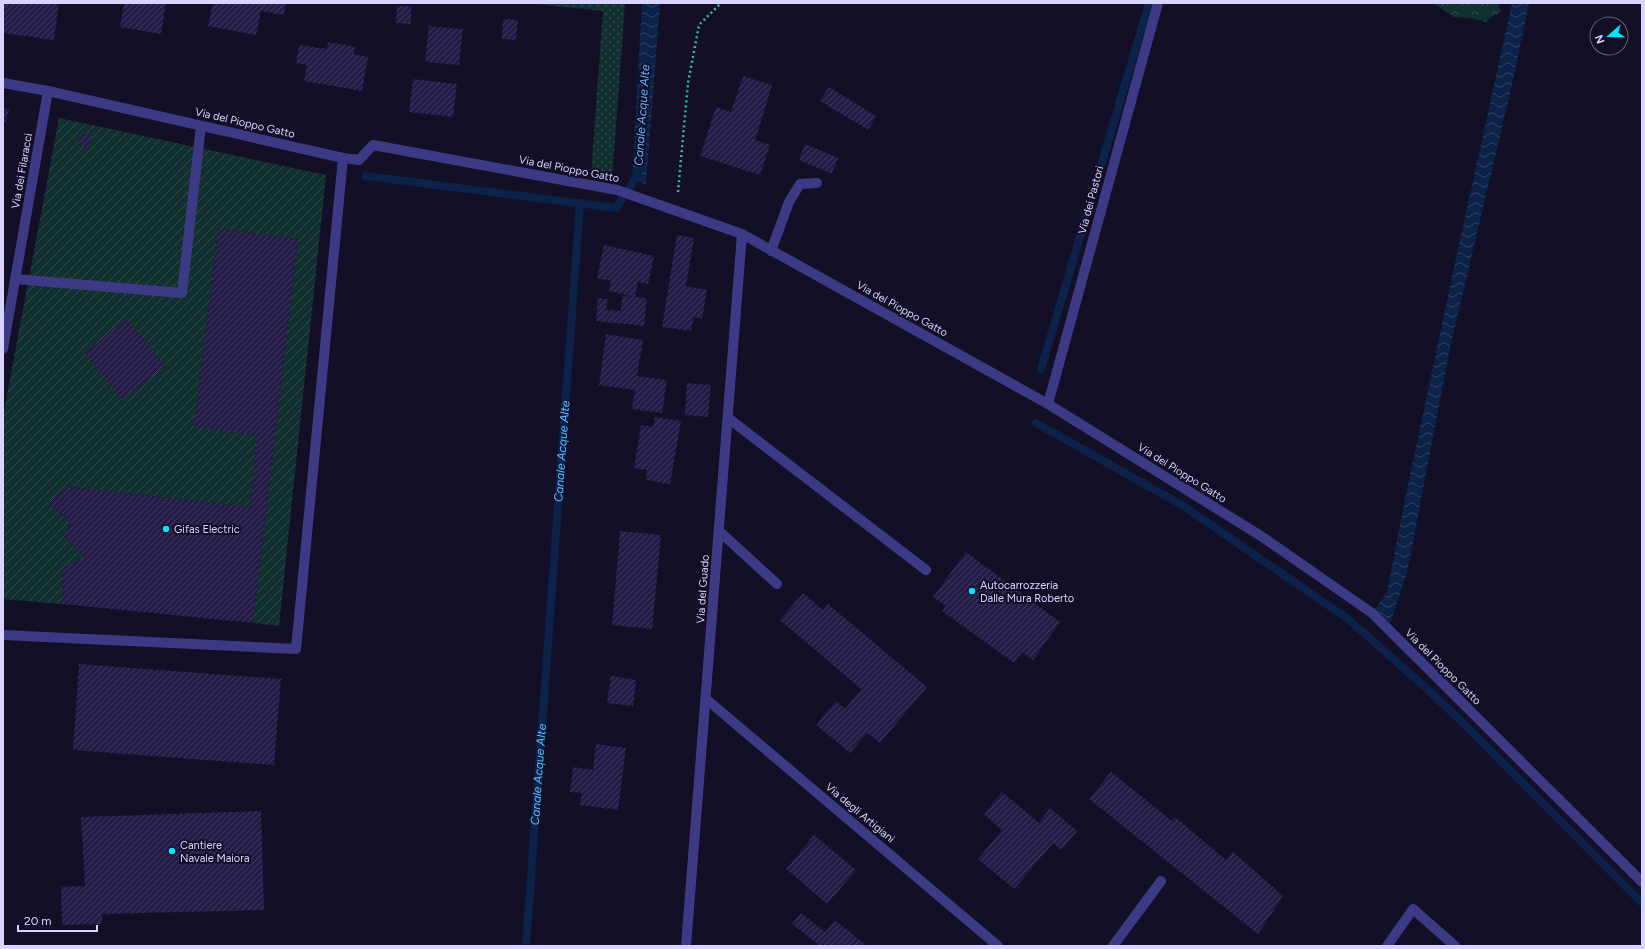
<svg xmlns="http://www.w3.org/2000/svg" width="1645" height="949" viewBox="0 0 1645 949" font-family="Figtree,sans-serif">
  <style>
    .grass { fill: url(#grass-dots) }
    .forest { fill: url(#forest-crowns) }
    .garden { fill: url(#garden-furrows) }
    .water { fill: url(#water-waves) }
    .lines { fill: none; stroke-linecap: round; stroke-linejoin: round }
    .stream { stroke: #0c2248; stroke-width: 8 }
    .building { fill: url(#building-hatch) }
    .path { stroke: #2fb8b0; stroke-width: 2.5; stroke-dasharray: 2 3; stroke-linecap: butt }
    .lane { stroke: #3d3a85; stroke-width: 10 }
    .street { stroke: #3d3a85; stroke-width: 10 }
    .poi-dot { fill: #00e5ff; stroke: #130f26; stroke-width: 1.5 }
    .labels { text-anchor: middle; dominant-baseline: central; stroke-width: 4; stroke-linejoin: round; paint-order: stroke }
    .street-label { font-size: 11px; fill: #d9d4ff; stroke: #130f26 }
    .poi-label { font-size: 11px; fill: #d9d4ff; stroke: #130f26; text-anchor: start }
    .water-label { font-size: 12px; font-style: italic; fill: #62b6ff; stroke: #130f26 }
  </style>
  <defs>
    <pattern id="grass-dots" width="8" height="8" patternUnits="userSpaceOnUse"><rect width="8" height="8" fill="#12302f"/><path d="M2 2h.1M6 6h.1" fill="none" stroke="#344d4e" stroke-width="1.8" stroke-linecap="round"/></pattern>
    <pattern id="forest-crowns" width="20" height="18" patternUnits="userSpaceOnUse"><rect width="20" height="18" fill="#12302f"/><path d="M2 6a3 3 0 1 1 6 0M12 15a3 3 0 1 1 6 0" fill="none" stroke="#344d4e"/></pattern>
    <pattern id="garden-furrows" width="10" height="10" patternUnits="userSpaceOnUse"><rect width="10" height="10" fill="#12302f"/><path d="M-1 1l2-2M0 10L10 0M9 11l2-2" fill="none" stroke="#344d4e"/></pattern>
    <pattern id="water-waves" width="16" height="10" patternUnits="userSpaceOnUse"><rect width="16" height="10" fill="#0c2248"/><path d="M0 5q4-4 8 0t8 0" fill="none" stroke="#2f4163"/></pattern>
    <pattern id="building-hatch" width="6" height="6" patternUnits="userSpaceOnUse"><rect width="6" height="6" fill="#241b47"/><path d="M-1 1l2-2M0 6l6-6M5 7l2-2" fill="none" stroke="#433b63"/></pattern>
  </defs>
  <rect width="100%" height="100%" fill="#130f26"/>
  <polygon class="grass" points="526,3 625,3 612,180 591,175 603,11"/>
  <polygon class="forest" points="1433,3 1498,3 1501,12 1493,16 1486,22 1471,18 1454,17"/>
  <polygon class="garden" points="59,118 326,175 279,626 253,623 298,239 218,229 194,427 258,432 250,507 69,487 48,502 71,523 64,536 84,558 63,569 62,604 3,599 3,416"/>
  <g class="water">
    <polygon points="642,3 660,3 646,184 632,180"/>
    <polygon points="1512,3 1529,3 1511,89 1450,348 1407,573 1388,629 1372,613 1387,593 1404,504 1458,249"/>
  </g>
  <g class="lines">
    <g class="stream">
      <polyline points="366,176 616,208 638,174"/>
      <polyline points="1041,369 1149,3"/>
      <polyline points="1036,423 1182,505 1348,619 1425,687 1463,723 1642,903"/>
      <path id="s1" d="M526,946L580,203"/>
    </g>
  </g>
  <g class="building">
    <polygon points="3,3 59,3 54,40 3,33"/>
    <polygon points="124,3 166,3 161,34 120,27"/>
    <polygon points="213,3 286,3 284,15 261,11 256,35 208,26"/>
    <polygon points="397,6 411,6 411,24 396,23"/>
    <polygon points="503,19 518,20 516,40 502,39"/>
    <polygon points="429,26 463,29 459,65 425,62"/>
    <polygon points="328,42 355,47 354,54 368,57 362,91 304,81 307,65 296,63 299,45 327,49"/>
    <polygon points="743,76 772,85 755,140 770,145 760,175 700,156 716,107 731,112"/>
    <polygon points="413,79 457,84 453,117 409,112"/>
    <polygon points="829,87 876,116 868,130 820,101"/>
    <polygon points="3,108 9,110 5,123 3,122"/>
    <polygon points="81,133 92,136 89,148 77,144"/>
    <polygon points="805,144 838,158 832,174 799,160"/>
    <polygon points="218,229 298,239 253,623 62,604 63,568 84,558 64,536 71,523 48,502 69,487 250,507 257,435 194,427"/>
    <polygon points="677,235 694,238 686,286 707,290 702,319 694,317 691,331 662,327"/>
    <polygon points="604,245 654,256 648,284 638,282 635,297 609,291 611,281 597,278"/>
    <polygon points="622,296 647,298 644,326 596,321 598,298 608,299 606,310 621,311"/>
    <polygon points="127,319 165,366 122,400 85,353"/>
    <polygon points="606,334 643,340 637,376 667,380 662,413 632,409 635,390 599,385"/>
    <polygon points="687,383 711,385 708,417 685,415"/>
    <polygon points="655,417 681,421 670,484 646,480 647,470 634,468 641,425 653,427"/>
    <polygon points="620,531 661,535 652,629 612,625"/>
    <polygon points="966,552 1060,622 1033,660 1022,652 1014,663 942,611 946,606 933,597"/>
    <polygon points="803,593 823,610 828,604 927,687 880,743 867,733 850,753 816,725 836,701 845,709 861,689 780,620"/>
    <polygon points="79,664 281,679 274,765 73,750"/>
    <polygon points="611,676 636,680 633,706 607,703"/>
    <polygon points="596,744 626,748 618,810 580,805 582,793 570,792 573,767 593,770"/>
    <polygon points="1111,772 1172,821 1175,817 1226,860 1233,852 1283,896 1258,934 1089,799"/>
    <polygon points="1002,792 1039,823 1050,808 1077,831 1061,850 1053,843 1014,889 978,859 1002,830 984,814"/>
    <polygon points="261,811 264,910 102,914 102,924 62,925 61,887 85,886 81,817"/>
    <polygon points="814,835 856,870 827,904 786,869"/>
    <polygon points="801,913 825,932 835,920 867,946 820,946 792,924"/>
  </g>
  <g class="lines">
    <polyline class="path" points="678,192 688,83 699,25 721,3"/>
    <g class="lane">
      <polyline points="771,251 789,202 800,184 817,183"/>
      <polyline points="15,279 182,293 201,126"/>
      <polyline points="728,418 926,570"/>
      <polyline points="719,531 777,584"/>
      <polyline points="3,635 296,649 343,158"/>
      <polyline points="1113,946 1161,881"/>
      <polyline points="1387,946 1413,909 1455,946"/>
    </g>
    <g class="street">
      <polyline points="3,83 48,91 343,158 359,160 373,145 617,190 742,234 1048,404 1261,536 1372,613 1642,882"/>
      <polyline points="3,349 48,91"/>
      <polyline points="1048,404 1158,3"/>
      <polyline points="706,699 998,946"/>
      <polyline points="686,946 742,234"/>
    </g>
  </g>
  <g class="poi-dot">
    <circle cx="166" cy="529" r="4"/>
    <circle cx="972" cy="591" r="4"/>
    <circle cx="172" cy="851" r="4"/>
  </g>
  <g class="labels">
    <g class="street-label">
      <text transform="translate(245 123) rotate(13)">Via del Pioppo Gatto</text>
      <text transform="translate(569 169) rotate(11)">Via del Pioppo Gatto</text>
      <text transform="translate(22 171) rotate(-80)">Via dei Filaracci</text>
      <text transform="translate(1091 200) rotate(-75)">Via dei Pastori</text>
      <text transform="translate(902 309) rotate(29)">Via del Pioppo Gatto</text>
      <text transform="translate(1182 473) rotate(32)">Via del Pioppo Gatto</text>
      <text transform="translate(703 589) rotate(-86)">Via del Guado</text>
      <text transform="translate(1443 667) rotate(45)">Via del Pioppo Gatto</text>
      <text transform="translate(860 813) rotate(40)">Via degli Artigiani</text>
    </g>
    <g class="poi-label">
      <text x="174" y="529">Gifas Electric</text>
      <text x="980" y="585">Autocarrozzeria<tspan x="980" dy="13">Dalle Mura Roberto</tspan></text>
      <text x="180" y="845">Cantiere<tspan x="180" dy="13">Navale Maiora</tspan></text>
    </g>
    <g class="water-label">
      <text transform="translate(642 115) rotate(-86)">Canale Acque Alte</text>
      <text stroke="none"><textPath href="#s1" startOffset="496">Canale Acque Alte</textPath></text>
      <text stroke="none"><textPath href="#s1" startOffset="172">Canale Acque Alte</textPath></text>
    </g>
  </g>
  <rect width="1645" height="949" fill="none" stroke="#d9d4ff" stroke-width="8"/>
  <g transform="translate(1609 36) rotate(250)"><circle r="19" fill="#130f26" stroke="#625e7d"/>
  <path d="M0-3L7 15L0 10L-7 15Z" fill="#00e5ff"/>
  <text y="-6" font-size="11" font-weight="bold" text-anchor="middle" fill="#d9d4ff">N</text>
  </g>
  <path d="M18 925v6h79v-6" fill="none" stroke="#d9d4ff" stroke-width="2"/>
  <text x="24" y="925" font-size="12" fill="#d9d4ff" stroke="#130f26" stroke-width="3" paint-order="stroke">20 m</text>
</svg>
